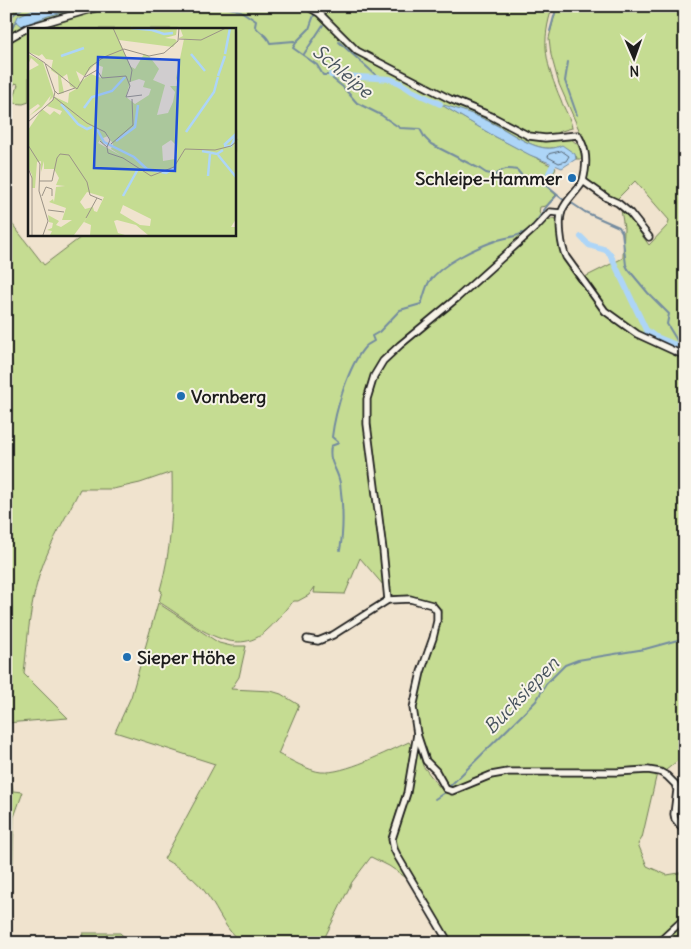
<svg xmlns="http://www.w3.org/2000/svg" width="691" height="949" viewBox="0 0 691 949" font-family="Delius,sans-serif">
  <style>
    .green { fill: #c5dc92; stroke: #707c57 }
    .water { fill: #add5f7; stroke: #738b9f }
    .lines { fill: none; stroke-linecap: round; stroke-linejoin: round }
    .shore { stroke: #566674; stroke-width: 1 }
    .stream { stroke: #738b9f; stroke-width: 2 }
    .canal { stroke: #add5f7; stroke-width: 6 }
    .minor-casing { stroke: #1c1c1c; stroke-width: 9 }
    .minor { stroke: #f7f3e8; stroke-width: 5.5 }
    .poi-dot { fill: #1f6fb2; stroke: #f7f3e8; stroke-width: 2 }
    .labels { text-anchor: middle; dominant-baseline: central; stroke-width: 4; stroke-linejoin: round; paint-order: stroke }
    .poi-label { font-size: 18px; font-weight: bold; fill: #1c1c1c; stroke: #f7f3e8; text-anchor: start }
    .water-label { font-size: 19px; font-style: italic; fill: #48545e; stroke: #f7f3e8 }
    .inset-river { fill: none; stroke: #add5f7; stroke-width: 2.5 }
    .inset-road { fill: none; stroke: #9b9387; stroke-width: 1 }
    .view { fill: #1d4ed8; fill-opacity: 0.15; stroke: #1d4ed8; stroke-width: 2.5 }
    .inset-edge { fill: none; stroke: #1c1c1c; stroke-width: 2.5 }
  </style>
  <rect width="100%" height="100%" fill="#f0e3ce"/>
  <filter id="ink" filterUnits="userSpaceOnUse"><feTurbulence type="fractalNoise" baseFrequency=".02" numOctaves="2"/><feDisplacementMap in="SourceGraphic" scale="10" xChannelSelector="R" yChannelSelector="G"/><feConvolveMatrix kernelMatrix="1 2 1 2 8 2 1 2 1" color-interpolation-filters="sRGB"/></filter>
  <g filter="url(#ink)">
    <g class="green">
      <polygon points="6,6 98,6 6,38"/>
      <path d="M108,6H305L319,14L357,52L528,137L543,141L571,139L581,147L584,159H576L577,157L557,147C538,153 513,134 497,125C480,116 459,111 442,105L494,136L556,168L546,186L556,195L546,206L540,207L539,213L542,215V218L546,220L557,218L561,253L603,312L617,324L634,333L685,358V760L682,757L665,771L642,766L614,769L503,771L454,787L445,786L441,773L427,758L414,708L423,673L434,640L441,612L436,605L411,597L394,596L390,593L368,421V400L383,361L365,399L384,586L360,558L345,594L314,593L315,587L309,595L298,601H294L291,603C283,612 275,624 265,632C231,661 188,619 159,602L162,591L160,590C171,552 173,512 172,472L140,483L113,489H80C65,520 44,552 36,587C29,615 27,645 24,674L68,718L6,723V216L44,265L85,234H234V29H29V102L23,104L13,103L18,84L15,83L6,105V43C20,23 84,15 108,6Z"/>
      <path d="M310,6H553C540,42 546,65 561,100C564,109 571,119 572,128L558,132L557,135L529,134L451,97L357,49Z"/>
      <polygon points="557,6 685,6 685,353 637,332 606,309 583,278 623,258 624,228 621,210 630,219 649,245 668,225 669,220 635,181 616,200 607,196 586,179 589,161 587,148 559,84 551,55 549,38"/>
      <path d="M158,603L219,643L231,646H246L239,677L231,689L271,691L281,694L299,705L278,754C289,759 309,771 321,772C345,774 386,752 409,742L411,745L406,784L389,837C391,853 400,866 408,879L389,866L371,857L352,882L322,943H242C226,931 219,912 208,896C197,879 181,869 164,859L215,764L115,732L131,697Z"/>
      <polygon points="418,745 423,766 441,789 451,793 493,778 510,775 657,773 642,838 638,844 647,866 667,875 685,872 685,914 673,926 651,943 451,943 397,852 394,835 416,746"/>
      <polygon points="6,750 13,791 23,792 14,817 13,863 6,861"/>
      <polygon points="685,921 685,943 665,943 666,940"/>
      <polygon points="83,933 120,933 131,943 81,943"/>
    </g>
    <g class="water">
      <polygon points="40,6 85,6 48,16 22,26 16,21 18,16"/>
      <path d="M440,104C459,109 477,115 494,124C513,133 541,157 562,145L575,154L576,159L562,168L530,155L494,136Z"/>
    </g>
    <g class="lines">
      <polygon class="shore" points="562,151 569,156 566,161 559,163 548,157 549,154"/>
      <g class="stream">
        <path d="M222,6L241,11L256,21L255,26C260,34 266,33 270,43L294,41L296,43L293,48L317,65L323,75H331L333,79L343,87L357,103L381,115L400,128L420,129L425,138L431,144L480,169L486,173L496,175C503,168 508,168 517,170L523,177C541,177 552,192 565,201"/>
        <polyline points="317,8 318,6"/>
        <polyline points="6,20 25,6"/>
        <polyline points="550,31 557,6"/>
        <polyline points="6,32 11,30 16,21"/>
        <polyline points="296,42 309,29 314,15"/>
        <polyline points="339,42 378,77"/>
        <polyline points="304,54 323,25"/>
        <polyline points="568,62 565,81 577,115"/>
        <polyline points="570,202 585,212 619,227 622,232 626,265 628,269 648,293 669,314 667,324 681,347 685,349"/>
        <path d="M340,550C344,528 343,505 340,483C337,467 328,463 331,446L339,443L332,437C335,412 348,366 365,347C367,344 371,343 374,341L372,336L379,332L400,310L421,304C424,297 425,289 429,282C442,263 477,247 498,240C508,237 519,237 528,230C536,224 541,214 547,206C550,202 554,199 557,195"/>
        <polyline points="450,786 536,701 546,684 565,665 578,660 645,649 685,638"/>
        <polyline points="435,799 444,793"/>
      </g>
      <g class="canal">
        <polyline points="331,75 390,79 400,83 412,91 440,104"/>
        <polyline points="548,175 553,165"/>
        <polyline points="544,184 545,180"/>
        <polyline points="581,237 589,245 606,250 610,254 646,330 654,336 681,347"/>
      </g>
      <defs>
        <g id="minor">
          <path d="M307,6L319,13L357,51L450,99L491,116L529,136L545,138L578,135C585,148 587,156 585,171C584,175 584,179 582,183C576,193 566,200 562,211C558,222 561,246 566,257L605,311L637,334L685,356"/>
          <polyline points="6,40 27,28 102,6"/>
          <polyline points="583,181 607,198 618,203 630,213 649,237"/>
          <polyline points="388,600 383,550 367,424 367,399 374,376 383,361 400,345 457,298 536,227 550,212 561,213"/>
          <polyline points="307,639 318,641 333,635 388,600 410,599 432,605 437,611 437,621 433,638 421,672 413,708 417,734 426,761 436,771 446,789 452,791 491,775 508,772 617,772 648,770 660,772 667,776 675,784 677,790 674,814 675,819 685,831"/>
          <polyline points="417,734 407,793 392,839 394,849 398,857 449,943"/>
          <polyline points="658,943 685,918"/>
        </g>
      </defs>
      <use href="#minor" class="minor-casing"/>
      <use href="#minor" class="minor"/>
    </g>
  </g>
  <g class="poi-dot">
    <circle cx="572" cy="178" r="5"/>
    <circle cx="181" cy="396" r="5"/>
    <circle cx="127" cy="657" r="5"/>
  </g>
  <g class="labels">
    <g class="poi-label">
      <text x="562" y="178" text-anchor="end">Schleipe-Hammer</text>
      <text x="191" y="396">Vornberg</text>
      <text x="137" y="657">Sieper Höhe</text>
    </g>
    <g class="water-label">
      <text transform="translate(343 71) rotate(40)">Schleipe</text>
      <text transform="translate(521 695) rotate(-46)">Bucksiepen</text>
    </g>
  </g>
  <g transform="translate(28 28)">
    <rect width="208" height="208" fill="#f0e3ce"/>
    <path d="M0,0H149L148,7L137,10L147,11L149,13L145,19L91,12L102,38L107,41L116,26L121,28L131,41L125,52L137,57L129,87L140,85L145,74L147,64L142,58H150L148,50L156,11L170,13L151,10L155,8L152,0H207L208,191L203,199H207V207H120L108,197L89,192L86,193L90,205L97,207H62L63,197L56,194L61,187L46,207H22L24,203L19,202L24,200L25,195L21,194L20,187L31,193L28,197L33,199L44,192H34L38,180L21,174L25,171L26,174L28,159L37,158L28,157L31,150L26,141H16V133L13,144V133L9,134L7,160H4V147L0,139V102L14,81L22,87L26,83L32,87L34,83L19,78L27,69L40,75L41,65L48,61L42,58L39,46L33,50L36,65L31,66L30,47L23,42L25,32L18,31L14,26L11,28L0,24ZM67,36L75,39L73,50L63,46L52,54L48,43L56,48ZM111,51L117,53L115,59L123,61L121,67L107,76L98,69L102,54ZM80,108L85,116L83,121L94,128L70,115L72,112L75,116V110ZM143,112L149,118V127L147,131L135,133L134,118ZM59,164L76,169L69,184L66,183L65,179L57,181L52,174ZM95,177L123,191L122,198L112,197L92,185ZM0,26L15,34L26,68L17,77L21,73L23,67L14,79L1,88L12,78L10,76L0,83V43L11,37L3,30L0,37Z" fill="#c5dc92" fill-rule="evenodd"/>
    <path class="inset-river" d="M103,0L124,2M124,2L136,6L145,5M163,26L177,43M197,26L202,0M33,28L56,20M190,48L197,28M33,76L50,96L59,101L64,99M56,80L64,69L84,63L97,49M69,101L76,114L106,129L119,141L138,145L147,140M158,104L186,64L190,49M88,113L107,99L110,77M196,117L208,106M196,118H203L208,108M174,123L189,126L195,122M190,127L208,149M180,148L182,126M95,168L110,141"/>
    <path class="inset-road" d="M85,0L104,42L102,54M151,11L173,12L198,0M0,24L17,35L27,64L25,72L0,94M18,36L49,61L62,39L76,29L96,21L121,28L136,25L150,13L151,0M57,49L69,42L74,50L98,48L102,58L98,69L114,67M27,63L30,66L47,60M26,69L59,95L77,104L82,112L79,119M72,113L79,119L80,125L95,130L123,148L146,139L157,121L187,122L203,118L208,114M83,116L105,97L104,71M0,117L12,136L11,163L20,193L15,207M0,140L4,150V207M11,153H24L29,130L32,126L41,127L59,154L62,167L74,172M14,168L18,159L24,161V168M20,182L36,184M58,190L69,170"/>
    <path class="view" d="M70,29L151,32L147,143L66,140Z"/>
    <rect width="208" height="208" class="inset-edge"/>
  </g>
  <rect width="691" height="949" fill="none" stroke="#f7f3e8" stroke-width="25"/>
  <rect x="12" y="12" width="666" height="924" fill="none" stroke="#1c1c1c" stroke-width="2" filter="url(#ink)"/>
  <g transform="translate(634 58) rotate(178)" stroke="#f7f3e8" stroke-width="4" paint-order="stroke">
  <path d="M0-4L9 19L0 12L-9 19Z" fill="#1c1c1c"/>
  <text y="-8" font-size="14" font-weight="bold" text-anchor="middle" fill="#1c1c1c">N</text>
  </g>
</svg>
